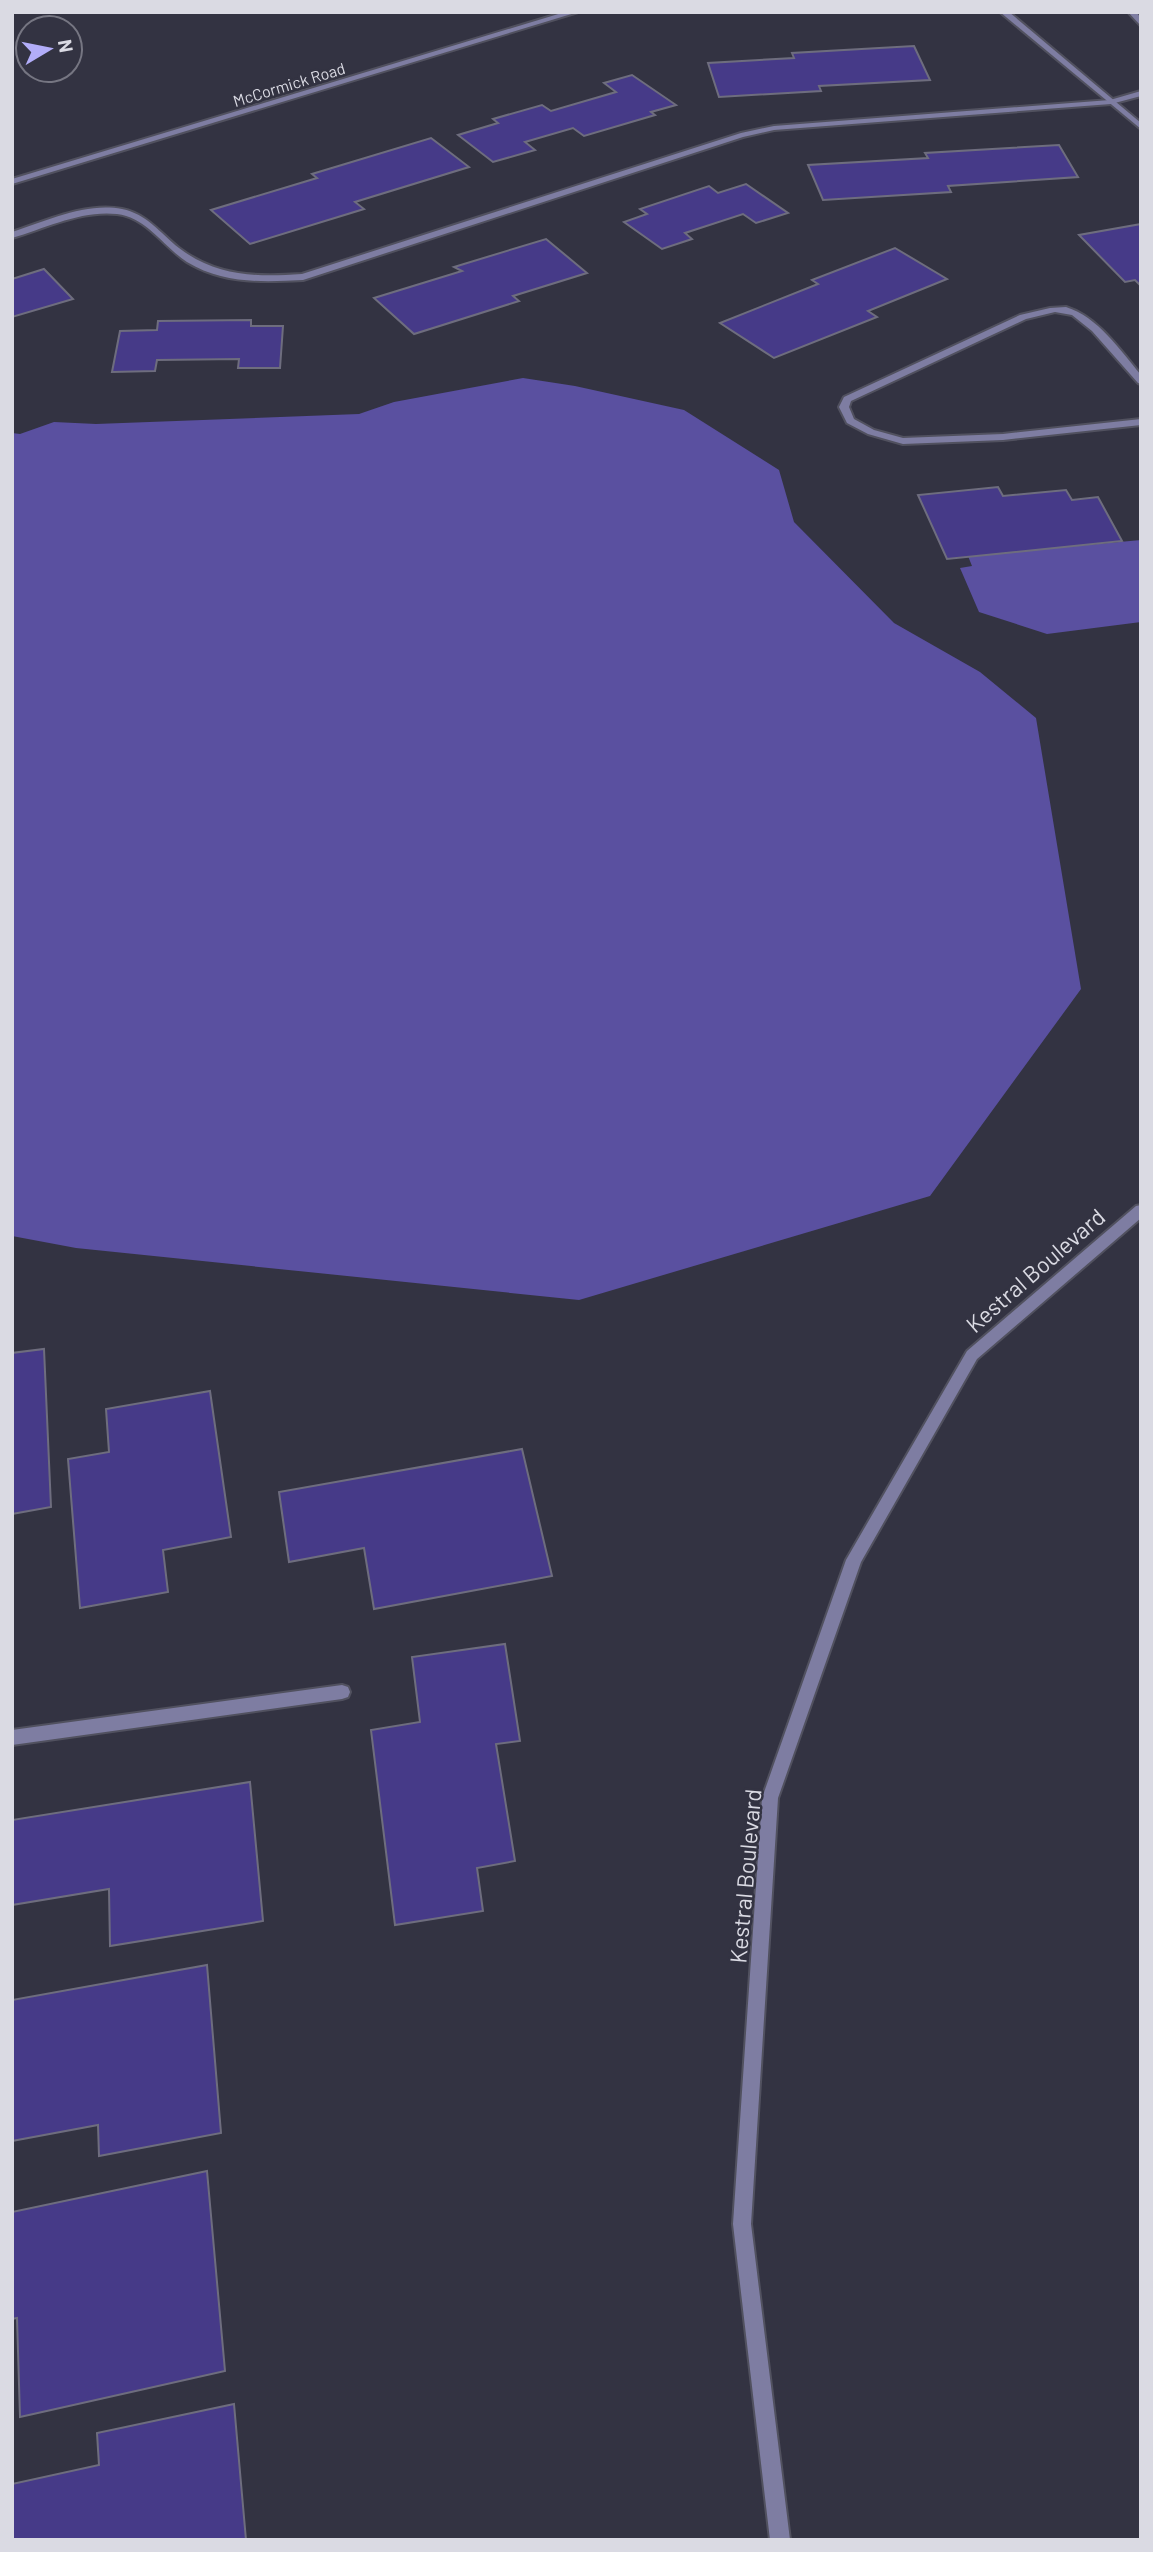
<svg xmlns="http://www.w3.org/2000/svg" width="1153" height="2552" viewBox="0 0 1153 2552" font-family="Barlow,sans-serif">
  <style>
    .water { fill: #5a50a0 }
    .building { fill: #463a88; stroke: #6e6d7e; stroke-width: 2 }
    .lines { fill: none; stroke-linecap: round; stroke-linejoin: round }
    .service-casing { stroke: #51515f; stroke-width: 4 }
    .minor-casing { stroke: #51515f; stroke-width: 4 }
    .tertiary-casing { stroke: #51515f; stroke-width: 4 }
    .service { fill: #7e7da2; fill-rule: evenodd }
    .minor { fill: #7e7da2; fill-rule: evenodd }
    .tertiary { fill: #7e7da2; fill-rule: evenodd }
    .labels { text-anchor: middle; dominant-baseline: central; stroke-width: 5; stroke-linejoin: round; paint-order: stroke }
    .far-street-label { font-size: 16px; fill: #dadae3; stroke: #333342 }
    .near-street-label { font-size: 23px; fill: #dadae3; stroke: #333342 }
  </style>
  <rect width="100%" height="100%" fill="#333342"/>
  <g class="water">
    <polygon points="523,378 575,386 684,410 779,470 794,522 894,623 980,672 1036,718 1081,989 930,1196 579,1300 76,1248 12,1236 12,433 20,434 54,422 96,424 359,414 394,402"/>
    <polygon points="1141,540 1141,622 1047,634 979,612 960,568 972,566 968,556"/>
  </g>
  <g class="building">
    <polygon points="914,46 930,80 819,86 821,91 719,97 708,63 794,58 792,53"/>
    <polygon points="632,75 676,105 651,112 655,115 584,136 573,128 525,142 535,150 493,162 458,135 498,123 493,119 542,105 551,111 616,92 604,83"/>
    <polygon points="431,138 469,167 355,202 364,209 250,244 211,210 317,178 312,174"/>
    <polygon points="1059,145 1078,177 948,186 951,192 823,200 808,165 928,158 925,153"/>
    <polygon points="746,184 788,213 756,223 743,214 685,233 692,239 662,249 624,222 647,214 640,209 709,186 718,193"/>
    <polygon points="1141,224 1141,286 1135,280 1125,282 1079,235"/>
    <polygon points="546,239 587,273 513,296 519,301 414,334 374,298 462,271 454,267"/>
    <polygon points="895,248 947,279 868,311 877,317 774,358 720,323 818,284 812,280"/>
    <polygon points="44,269 73,299 12,317 12,279"/>
    <polygon points="251,320 251,326 283,326 280,368 238,368 239,359 157,360 155,371 112,372 120,331 157,330 158,321"/>
    <polygon points="998,487 1003,496 1066,490 1072,500 1098,497 1122,541 947,559 918,495"/>
    <polygon points="44,1349 51,1507 12,1514 12,1353"/>
    <polygon points="210,1391 231,1537 163,1550 168,1592 80,1608 68,1459 109,1452 106,1409"/>
    <polygon points="522,1449 552,1576 374,1609 364,1548 289,1562 279,1492"/>
    <polygon points="505,1644 520,1741 496,1744 515,1861 477,1868 483,1911 395,1925 371,1730 420,1722 412,1657"/>
    <polygon points="250,1782 263,1921 110,1946 109,1889 12,1905 12,1820"/>
    <polygon points="207,1965 221,2133 99,2156 98,2125 12,2141 12,2000"/>
    <polygon points="207,2171 225,2371 20,2417 17,2318 12,2319 12,2212"/>
    <polygon points="234,2404 246,2540 12,2540 12,2484 99,2465 97,2433"/>
  </g>
  <g class="lines">
    <defs>
      <g id="service">
        <polygon points="1128,12 1136,12 1141,18 1141,26"/>
        <path d="M1141,91V96L1111,104L774,130L743,137L303,280C263,282 223,284 187,262C164,247 146,217 117,214C81,210 46,228 12,238V232C46,221 86,202 122,209C147,214 160,233 179,248C217,277 257,277 302,274L741,133L774,126L1110,100Z"/>
        <path d="M1066,307C1098,317 1120,350 1141,375V384L1138,383L1092,331L1072,315L1055,312L1026,319L851,401L849,407L854,419L874,430L903,438L1003,434L1141,419V425L1003,440L903,444L868,434L847,423L839,407L844,397L1020,315L1050,308Z"/>
      </g>
      <g id="minor">
        <polygon points="1000,12 1009,12 1141,123 1141,129"/>
        <polygon points="1141,1205 1141,1218 977,1359 861,1562 778,1798 751,2224 790,2540 770,2540 733,2224 762,1798 846,1560 967,1351 1136,1206"/>
        <polygon points="342,1685 348,1687 350,1692 348,1697 342,1699 12,1745 12,1730"/>
      </g>
      <polygon id="tertiary" points="565,12 578,12 12,184 12,179"/>
    </defs>
    <use href="#service" class="service-casing"/>
    <use href="#minor" class="minor-casing"/>
    <use href="#tertiary" class="tertiary-casing"/>
    <use href="#service" class="service"/>
    <use href="#minor" class="minor"/>
    <use href="#tertiary" class="tertiary"/>
  </g>
  <g class="labels">
    <g class="far-street-label">
      <text transform="translate(289 84) rotate(-17)">McCormick Road</text>
    </g>
    <g class="near-street-label">
      <text transform="translate(1035 1270) rotate(-41)">Kestral Boulevard</text>
      <text transform="translate(745 1876) rotate(-85)">Kestral Boulevard</text>
    </g>
  </g>
  <rect width="1153" height="2552" fill="none" stroke="#dadae3" stroke-width="28"/>
  <g transform="translate(49 49) rotate(80)"><circle r="33" fill="#333342" stroke="#767682" stroke-width="2"/>
  <path d="M0-5L12 26L0 18L-12 26Z" fill="#b2adf9"/>
  <text y="-10" font-size="19" font-weight="bold" text-anchor="middle" fill="#dadae3">N</text>
  </g>
</svg>
